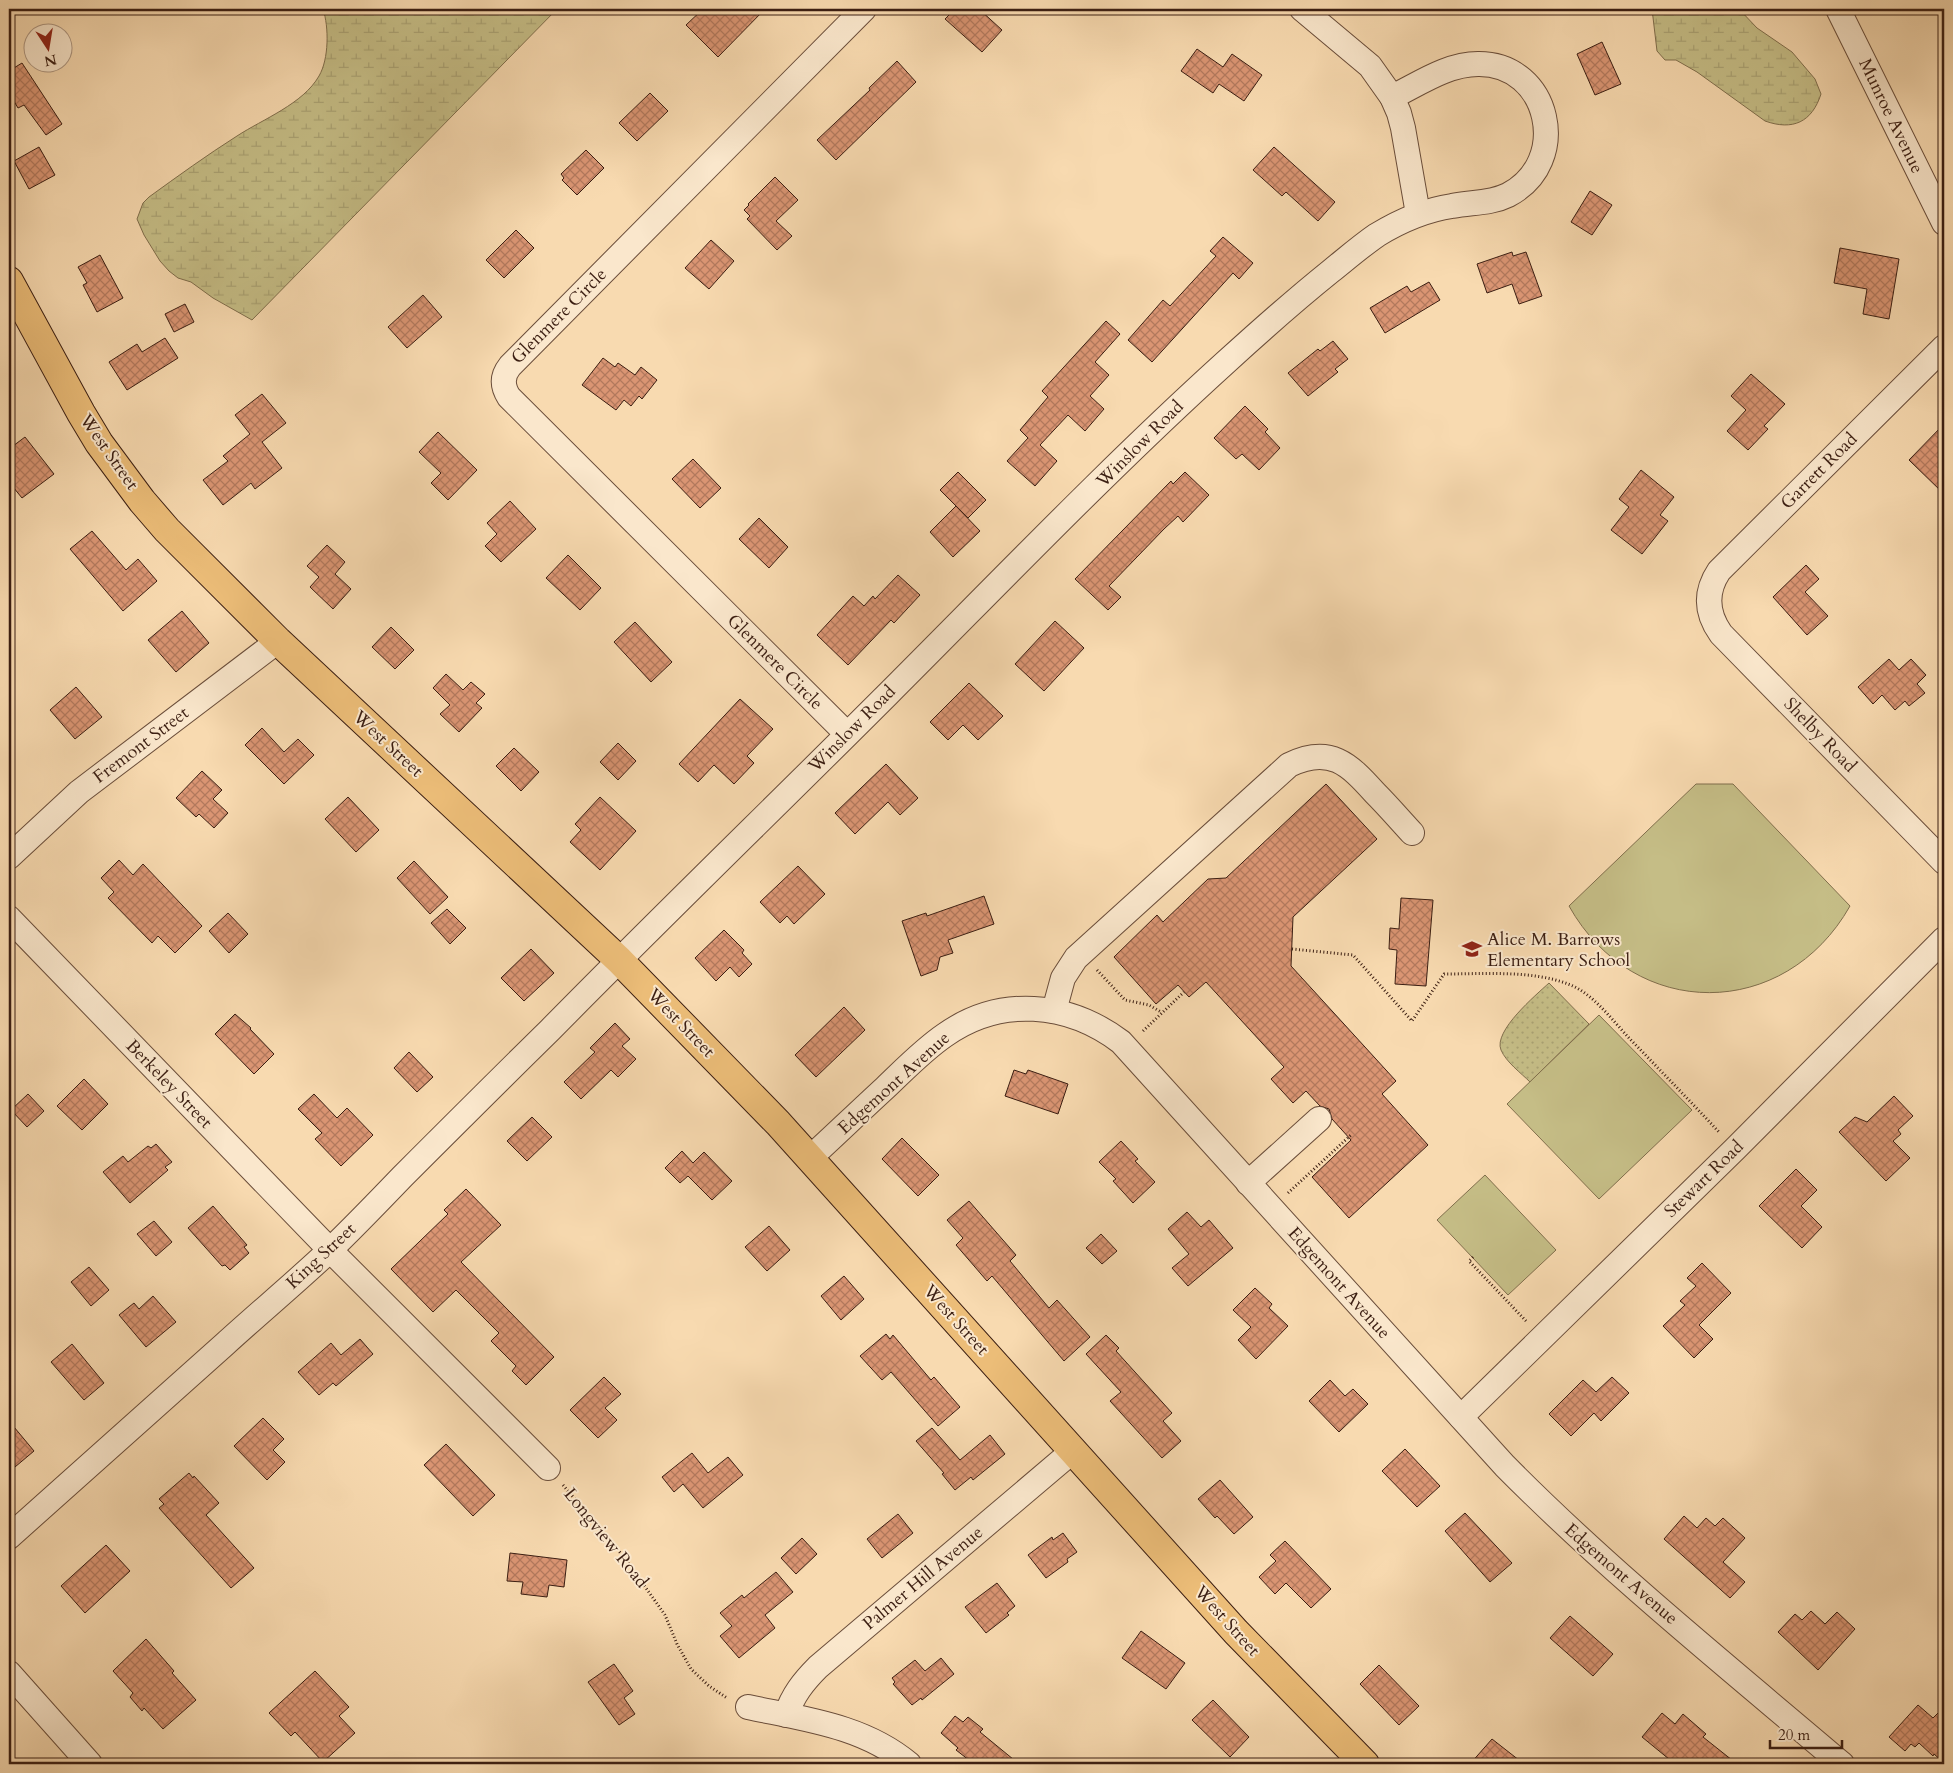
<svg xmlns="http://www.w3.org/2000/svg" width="1953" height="1773" viewBox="0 0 1953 1773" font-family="Cardo,serif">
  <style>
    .grass { fill: url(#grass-dots); stroke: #806e4c }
    .wetland { fill: url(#wetland-marsh); stroke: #806e4c }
    .garden { fill: #c5bd86; stroke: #806e4c }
    .building { fill: url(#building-cross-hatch); stroke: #3b1e12 }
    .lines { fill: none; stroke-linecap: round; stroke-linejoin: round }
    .minor-casing { stroke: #6a4d3a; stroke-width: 26 }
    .major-casing { stroke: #3b1e12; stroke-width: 30 }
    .path { stroke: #3b1e12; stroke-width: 3; stroke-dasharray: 1 2.5; stroke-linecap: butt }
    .minor { stroke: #fae7cc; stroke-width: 24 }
    .major { stroke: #ecbd78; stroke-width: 28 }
    .labels { text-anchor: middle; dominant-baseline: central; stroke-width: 4; stroke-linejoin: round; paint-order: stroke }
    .street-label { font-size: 18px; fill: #3b1e12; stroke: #fae7cc }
    .poi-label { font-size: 18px; fill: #3b1e12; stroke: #fae7cc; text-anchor: start }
  </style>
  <defs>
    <pattern id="grass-dots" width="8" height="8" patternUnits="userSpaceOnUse" patternTransform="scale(1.25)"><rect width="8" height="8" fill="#c5bd86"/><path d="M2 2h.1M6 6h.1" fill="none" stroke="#aaa273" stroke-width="1.8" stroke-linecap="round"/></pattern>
    <pattern id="wetland-marsh" width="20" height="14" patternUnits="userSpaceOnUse" patternTransform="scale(1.25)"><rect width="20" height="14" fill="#c5bd86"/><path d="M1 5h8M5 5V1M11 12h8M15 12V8" fill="none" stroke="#aaa273"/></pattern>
    <pattern id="building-cross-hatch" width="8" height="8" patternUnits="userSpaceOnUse" patternTransform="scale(1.25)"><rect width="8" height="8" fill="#da9573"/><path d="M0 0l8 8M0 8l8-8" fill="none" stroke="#b2795d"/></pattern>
  </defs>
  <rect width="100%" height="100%" fill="#f8dab0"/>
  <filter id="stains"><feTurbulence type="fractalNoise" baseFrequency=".004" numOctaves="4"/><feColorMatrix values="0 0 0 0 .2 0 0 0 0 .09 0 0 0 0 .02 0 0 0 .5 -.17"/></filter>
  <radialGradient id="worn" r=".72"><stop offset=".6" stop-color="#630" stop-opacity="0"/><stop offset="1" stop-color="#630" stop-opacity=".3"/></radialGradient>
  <path class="grass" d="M1549,983L1589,1024L1530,1082C1521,1073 1506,1062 1501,1050C1493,1031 1536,995 1549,983Z"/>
  <g class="wetland">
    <path d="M323,9H557L252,320L213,298L191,282L178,278L169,271L160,261L144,235L137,219L143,203L149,197C178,176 207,155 237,136C263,119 303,104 319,76C329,59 329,27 323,9Z"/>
    <path d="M1652,9H1739L1757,28L1792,52L1815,79L1821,94C1812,122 1793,131 1765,121L1697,72L1676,60H1665L1657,51Z"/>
  </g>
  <g class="garden">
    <path d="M1696,784H1733L1850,906C1785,1021 1634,1022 1569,906Z"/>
    <polygon points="1599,1015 1692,1110 1599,1199 1507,1104"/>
    <polygon points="1485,1175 1556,1250 1508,1295 1437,1220"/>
  </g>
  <g class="building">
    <polygon points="703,9 765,9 718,57 686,25"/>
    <polygon points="955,9 979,9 1002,30 982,52 945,19"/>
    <polygon points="1602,42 1621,84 1595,95 1577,54"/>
    <polygon points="1197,49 1223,67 1232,54 1262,75 1244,101 1219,84 1213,93 1181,71"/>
    <polygon points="897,61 916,82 836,160 817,140 870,90 869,88"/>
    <polygon points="22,63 62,124 46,135 24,105 18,108 9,93 9,71"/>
    <polygon points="650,93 668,111 637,141 619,123"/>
    <polygon points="39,147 55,175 29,189 14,161"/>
    <polygon points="1274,147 1335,202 1318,221 1286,192 1282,196 1253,170"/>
    <polygon points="586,150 604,168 577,195 562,180 564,178 561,174"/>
    <polygon points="775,177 798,200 776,221 792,236 777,250 747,219 750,216 744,210 749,205 748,204"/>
    <polygon points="1590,191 1612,205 1592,235 1571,222"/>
    <polygon points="516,230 534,248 504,278 486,260"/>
    <polygon points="1223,237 1253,263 1239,279 1233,273 1152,362 1128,340 1163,300 1170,306 1216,256 1210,251"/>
    <polygon points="711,240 734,261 709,289 685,268"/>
    <polygon points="1840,248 1899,259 1889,319 1863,314 1867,289 1834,283"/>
    <polygon points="1512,252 1513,256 1526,252 1542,296 1519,304 1512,284 1487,293 1477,264"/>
    <polygon points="100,255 123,298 97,312 83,285 87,283 78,267"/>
    <polygon points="1429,282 1440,300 1385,333 1370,308 1407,286 1411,292"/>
    <polygon points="423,295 442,317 407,348 388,327"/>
    <polygon points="185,304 194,322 174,332 165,314"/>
    <polygon points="1106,321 1120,334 1095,362 1109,375 1090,396 1104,409 1085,431 1068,415 1040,445 1057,461 1035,486 1007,461 1028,438 1020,430 1048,397 1042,391"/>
    <polygon points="165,338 178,358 127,390 109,362 137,344 142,352"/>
    <polygon points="1333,341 1348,359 1335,369 1338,372 1308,396 1288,373 1318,349 1320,351"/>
    <polygon points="603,358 615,367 618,363 635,375 641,367 657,380 642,399 639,396 631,406 624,400 616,410 582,385"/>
    <polygon points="1751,374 1785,404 1764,426 1768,429 1748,450 1727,431 1746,410 1731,396"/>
    <polygon points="262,394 286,423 262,442 282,468 255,489 251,483 223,505 203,480 228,461 223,456 250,434 235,415"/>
    <polygon points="1245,406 1268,429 1265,432 1280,448 1259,470 1242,454 1236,459 1214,438"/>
    <polygon points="1944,424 1944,494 1909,460"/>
    <polygon points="438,432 477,470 448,500 431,483 441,473 419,452"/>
    <polygon points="25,437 54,474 22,498 9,482 9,449"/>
    <polygon points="693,459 721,488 700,508 672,479"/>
    <polygon points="1641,470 1674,497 1660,515 1668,521 1642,554 1611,530 1629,507 1619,499"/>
    <polygon points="958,472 986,500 968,518 940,490"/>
    <polygon points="1185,472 1209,495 1183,522 1178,516 1164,529 1109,586 1121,597 1108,610 1075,579 1171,481 1173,484"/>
    <polygon points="510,501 536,529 501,562 485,546 497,534 487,523"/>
    <polygon points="956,506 980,531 953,557 930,532"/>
    <polygon points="759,518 788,547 769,568 739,539"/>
    <polygon points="92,531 126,570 138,559 157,581 123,611 70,549"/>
    <polygon points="327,545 345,562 335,574 351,589 333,609 310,587 319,577 307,566"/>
    <polygon points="568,555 601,588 580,610 546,578"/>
    <polygon points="1806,565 1819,579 1805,592 1828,616 1807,635 1773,597"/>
    <polygon points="898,575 920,595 894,623 891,620 848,665 817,635 853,596 864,606 873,596 875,599"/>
    <polygon points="182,611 209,643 176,672 148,640"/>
    <polygon points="1055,621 1084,648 1044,691 1015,664"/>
    <polygon points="635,622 672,662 651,682 614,642"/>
    <polygon points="391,627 414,650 395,669 372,647"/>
    <polygon points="1889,659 1899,670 1911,659 1926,675 1917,684 1925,693 1909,706 1905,701 1895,710 1882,695 1873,704 1858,687"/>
    <polygon points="446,674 463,690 471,682 485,694 476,703 482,708 459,732 440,714 450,705 433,688"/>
    <polygon points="969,683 1003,716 978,740 963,725 948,740 930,722"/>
    <polygon points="76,687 102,717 75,739 50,710"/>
    <polygon points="740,699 773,729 747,756 754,763 734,784 714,765 698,782 679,764"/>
    <polygon points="262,728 284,752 298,739 314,755 284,784 245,745"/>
    <polygon points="618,743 636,761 618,780 600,762"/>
    <polygon points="514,748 539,772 521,791 496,766"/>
    <polygon points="886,764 918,798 900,815 888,802 855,834 835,813"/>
    <polygon points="202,771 222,790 213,799 228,813 214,828 199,814 196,817 176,798"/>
    <polygon points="1326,784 1377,839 1293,917 1291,966 1396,1081 1382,1094 1428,1145 1349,1218 1312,1177 1351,1140 1332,1119 1329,1109 1320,1106 1306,1091 1293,1103 1271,1079 1284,1067 1206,982 1189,997 1178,985 1156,1004 1114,957 1157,915 1163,922 1208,879 1226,878"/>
    <polygon points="348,797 379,830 356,852 325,819"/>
    <polygon points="600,797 636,831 600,870 570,842 581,830 575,824"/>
    <polygon points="119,860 133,875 143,864 202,926 175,953 158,936 152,943 108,898 114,892 101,878"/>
    <polygon points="414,861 448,897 430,914 397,878"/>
    <polygon points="798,866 825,894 794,924 787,916 780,923 760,902"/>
    <polygon points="984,896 994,924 948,940 953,953 940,957 937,970 921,976 902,921 926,913 927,916"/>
    <polygon points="1401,898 1433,900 1426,986 1395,984 1397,950 1389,949 1390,928 1399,929"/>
    <polygon points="447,909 466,928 450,944 431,923"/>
    <polygon points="228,913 248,934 229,953 209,931"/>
    <polygon points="724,930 744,950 742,953 752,964 739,977 730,967 716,981 695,958"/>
    <polygon points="531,949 554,973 524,1001 501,978"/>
    <polygon points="844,1007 865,1030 816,1077 795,1055"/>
    <polygon points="235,1014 251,1028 250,1029 274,1054 254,1074 215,1034"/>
    <polygon points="615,1023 630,1039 622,1046 636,1059 618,1077 611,1070 581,1099 564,1082 595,1052 590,1048"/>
    <polygon points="409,1052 433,1077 417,1092 394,1068"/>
    <polygon points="1014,1070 1026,1074 1028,1070 1068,1084 1058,1114 1005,1096"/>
    <polygon points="84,1079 108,1104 82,1130 57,1106"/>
    <polygon points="28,1094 44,1111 27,1127 11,1110"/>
    <polygon points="314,1094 337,1118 347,1108 373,1135 341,1166 315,1139 322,1133 298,1109"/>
    <polygon points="1894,1096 1913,1116 1898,1130 1901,1134 1893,1141 1910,1158 1886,1181 1839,1132 1855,1117 1867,1122"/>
    <polygon points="532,1117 552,1137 527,1161 507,1141"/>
    <polygon points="902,1138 939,1175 918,1196 882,1159"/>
    <polygon points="1121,1141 1138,1159 1135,1161 1155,1182 1133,1203 1113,1181 1116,1179 1099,1162"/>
    <polygon points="156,1144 172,1162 165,1167 168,1170 130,1203 103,1172 123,1156 128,1162 148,1146 151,1148"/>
    <polygon points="682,1151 693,1163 704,1152 732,1181 712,1200 688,1176 680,1183 665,1168"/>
    <polygon points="1796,1169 1817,1190 1801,1206 1822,1227 1802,1248 1759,1206"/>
    <polygon points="466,1189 501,1225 461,1262 554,1357 526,1385 512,1371 516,1366 491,1341 499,1333 456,1290 433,1312 391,1269 448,1214 444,1210"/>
    <polygon points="969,1201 1016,1255 1010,1261 1049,1308 1057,1300 1090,1337 1064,1361 992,1276 987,1281 956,1245 963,1238 947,1220"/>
    <polygon points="213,1206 247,1245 244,1247 249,1253 230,1270 225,1265 222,1266 188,1228"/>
    <polygon points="1187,1212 1201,1227 1209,1220 1233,1248 1188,1286 1172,1268 1189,1254 1168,1229"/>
    <polygon points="154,1221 172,1242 156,1256 137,1234"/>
    <polygon points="769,1226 790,1250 767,1271 745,1247"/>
    <polygon points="1101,1234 1117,1251 1102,1264 1086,1248"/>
    <polygon points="1702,1263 1731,1293 1699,1325 1713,1339 1694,1358 1663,1326 1685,1305 1680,1301 1696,1286 1687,1278"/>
    <polygon points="89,1267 109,1290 91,1306 71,1282"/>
    <polygon points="844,1276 864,1299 841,1320 821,1296"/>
    <polygon points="1255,1288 1272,1304 1269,1308 1288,1326 1256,1359 1238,1340 1251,1327 1233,1310"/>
    <polygon points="153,1296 176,1322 146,1347 119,1315 134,1303 139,1309"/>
    <polygon points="886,1334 890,1339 893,1335 931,1380 934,1377 960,1407 938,1426 891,1372 882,1380 860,1356"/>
    <polygon points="1106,1335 1119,1348 1116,1351 1172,1413 1163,1421 1181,1441 1162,1458 1110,1401 1121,1392 1086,1354"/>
    <polygon points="360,1339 373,1354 336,1386 333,1383 319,1395 298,1372 331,1343 341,1355"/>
    <polygon points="72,1344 104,1383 84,1400 51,1362"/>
    <polygon points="604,1377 621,1394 605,1408 617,1420 598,1438 570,1410"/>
    <polygon points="1612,1377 1629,1393 1601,1421 1594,1413 1571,1436 1549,1414 1583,1380 1596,1392"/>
    <polygon points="1330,1380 1345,1396 1353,1389 1368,1404 1339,1432 1309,1401"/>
    <polygon points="263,1418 284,1439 273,1450 285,1462 267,1480 234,1446"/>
    <polygon points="9,1421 34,1451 9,1472"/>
    <polygon points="932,1428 960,1460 990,1435 1005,1454 973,1480 971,1477 955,1490 942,1474 944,1473 916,1441"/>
    <polygon points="446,1444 495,1495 473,1516 424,1465"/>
    <polygon points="1405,1449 1440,1486 1417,1507 1382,1471"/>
    <polygon points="692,1453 708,1473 728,1457 743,1475 703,1508 683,1484 674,1492 662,1477"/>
    <polygon points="189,1473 193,1478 194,1476 219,1503 206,1515 254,1568 231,1588 159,1508 164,1504 159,1499"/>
    <polygon points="1220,1480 1253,1517 1234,1534 1217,1516 1215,1518 1198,1499"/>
    <polygon points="1465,1513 1512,1563 1490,1582 1445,1531"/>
    <polygon points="898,1514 913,1533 882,1558 867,1539"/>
    <polygon points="1684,1516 1697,1528 1706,1518 1715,1526 1723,1518 1745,1538 1723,1562 1745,1582 1730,1598 1664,1539"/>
    <polygon points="1063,1533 1077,1552 1067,1559 1068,1562 1046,1578 1028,1555 1052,1537 1053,1540"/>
    <polygon points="802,1538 817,1554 796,1574 781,1558"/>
    <polygon points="1285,1541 1331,1589 1311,1608 1286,1583 1275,1594 1259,1577 1276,1561 1270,1555"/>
    <polygon points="106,1545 130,1571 85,1613 61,1586"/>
    <polygon points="510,1553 567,1560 564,1587 549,1585 547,1597 521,1594 523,1582 507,1581"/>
    <polygon points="776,1572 793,1592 765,1615 775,1628 739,1658 720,1636 732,1626 720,1613 742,1595 744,1598"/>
    <polygon points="997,1583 1015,1606 1007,1613 1009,1615 986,1633 965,1607"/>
    <polygon points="1811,1611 1825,1624 1837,1612 1855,1629 1818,1670 1778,1632 1795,1614 1802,1620"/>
    <polygon points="1570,1616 1613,1654 1593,1676 1550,1638"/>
    <polygon points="1141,1631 1185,1663 1166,1689 1122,1658"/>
    <polygon points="146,1639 174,1671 172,1673 196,1700 163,1729 144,1708 142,1711 130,1697 133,1693 113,1671"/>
    <polygon points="941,1658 954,1674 922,1700 921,1698 912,1705 893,1684 895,1682 892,1678 915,1660 925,1671"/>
    <polygon points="614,1664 633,1691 624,1698 635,1714 619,1725 588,1682"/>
    <polygon points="1379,1665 1419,1706 1399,1725 1360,1684"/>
    <polygon points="315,1671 349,1707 339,1716 355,1733 323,1762 295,1732 291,1736 269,1713"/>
    <polygon points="1213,1700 1249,1737 1230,1757 1192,1720"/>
    <polygon points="1918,1705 1933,1718 1944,1707 1944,1763 1934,1754 1933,1756 1919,1743 1915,1747 1911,1744 1905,1751 1889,1737"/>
    <polygon points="1662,1713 1675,1724 1683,1714 1706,1734 1703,1737 1737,1764 1675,1764 1642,1737"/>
    <polygon points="955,1716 963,1722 968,1717 983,1729 980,1732 1019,1764 974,1764 956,1750 958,1748 941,1733"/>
    <polygon points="1492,1739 1524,1764 1470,1764"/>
  </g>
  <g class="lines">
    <defs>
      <g id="minor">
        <polyline points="1302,9 1370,66 1392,97 1399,113 1403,128 1418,214"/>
        <polyline points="1838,9 1944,223"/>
        <path d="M1944,347L1719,571C1705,592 1706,613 1721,634L1944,862"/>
        <path d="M847,734L509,397C502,386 502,376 510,366L864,9"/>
        <polyline points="9,857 79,792 278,641"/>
        <polyline points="9,918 330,1250 548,1468"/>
        <path d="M1054,1011L1063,978L1076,958L1289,765C1330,745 1349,764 1375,793C1388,806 1400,820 1412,833"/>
        <path d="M810,1158C835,1135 860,1111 885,1088C904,1070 923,1050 945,1035C1000,996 1068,1002 1121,1042L1505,1466C1611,1573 1728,1667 1842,1764"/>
        <polyline points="1248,1183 1319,1119"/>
        <polyline points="1461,1417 1735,1149 1944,939"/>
        <path d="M9,1537C81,1473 153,1408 225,1344C259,1313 295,1283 329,1251C354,1227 378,1202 402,1177C451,1128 500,1079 550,1030C661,917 775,807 887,695C999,583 1109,468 1226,362C1260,331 1295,300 1331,271C1346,259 1361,246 1377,235C1400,221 1425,210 1452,206C1471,202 1490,204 1508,195C1572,162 1550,63 1478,64C1447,64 1419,84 1392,97"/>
        <polyline points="9,1673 90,1764"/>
        <path d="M748,1707C804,1719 864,1726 909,1764"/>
        <path d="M786,1715C793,1695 803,1682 818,1667L1074,1450"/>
      </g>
      <polyline id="major" points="9,281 81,413 99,443 142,501 167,530 278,641 619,960 778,1123 1236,1632 1365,1764"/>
    </defs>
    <use href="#minor" class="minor-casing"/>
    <use href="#major" class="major-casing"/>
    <g class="path">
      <path d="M1292,949L1353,955L1412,1021L1444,974C1483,974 1532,970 1568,984C1593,993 1612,1020 1630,1039C1660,1070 1690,1101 1719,1132"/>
      <polyline points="1097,970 1125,1000 1149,1005 1161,1012"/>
      <polyline points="1143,1031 1184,992"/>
      <polyline points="1288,1193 1352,1134"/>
      <polyline points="1473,1257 1469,1261 1526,1321"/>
      <polyline points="563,1485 623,1556 646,1588 665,1615 677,1644 691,1669 709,1686 727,1698"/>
    </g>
    <use href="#minor" class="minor"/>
    <use href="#major" class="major"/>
  </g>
  <defs>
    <symbol id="school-bare" viewBox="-9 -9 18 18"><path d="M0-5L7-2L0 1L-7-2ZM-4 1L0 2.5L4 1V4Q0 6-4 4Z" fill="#8f2418" stroke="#fae7cc" stroke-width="2.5" paint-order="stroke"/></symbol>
  </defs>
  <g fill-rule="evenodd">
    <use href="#school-bare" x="1458" y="935" width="28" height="28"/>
  </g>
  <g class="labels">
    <g class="street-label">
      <text transform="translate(1891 116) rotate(64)">Munroe Avenue</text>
      <text transform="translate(559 316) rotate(-45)">Glenmere Circle</text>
      <text transform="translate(1140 444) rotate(-45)">Winslow Road</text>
      <text transform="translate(109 452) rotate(55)">West Street</text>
      <text transform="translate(1819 471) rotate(-45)">Garrett Road</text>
      <text transform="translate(775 662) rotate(45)">Glenmere Circle</text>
      <text transform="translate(852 729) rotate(-45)">Winslow Road</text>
      <text transform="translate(1820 735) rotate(46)">Shelby Road</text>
      <text transform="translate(388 744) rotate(43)">West Street</text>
      <text transform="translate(141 745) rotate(-37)">Fremont Street</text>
      <text transform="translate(681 1023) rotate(46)">West Street</text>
      <text transform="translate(894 1083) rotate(-42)">Edgemont Avenue</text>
      <text transform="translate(169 1084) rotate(46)">Berkeley Street</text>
      <text transform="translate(1704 1179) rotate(-44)">Stewart Road</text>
      <text transform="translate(321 1256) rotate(-43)">King Street</text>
      <text transform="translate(1339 1283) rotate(48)">Edgemont Avenue</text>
      <text transform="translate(956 1320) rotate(48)">West Street</text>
      <text transform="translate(606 1538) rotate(51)">Longview Road</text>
      <text transform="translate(1621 1574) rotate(41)">Edgemont Avenue</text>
      <text transform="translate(923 1578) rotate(-40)">Palmer Hill Avenue</text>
      <text transform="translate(1227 1621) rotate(48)">West Street</text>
    </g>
    <g class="poi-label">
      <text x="1487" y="939">Alice M. Barrows<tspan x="1487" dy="21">Elementary School</tspan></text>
    </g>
  </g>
  <rect width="1953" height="1773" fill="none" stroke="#f8dab0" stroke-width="30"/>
  <rect x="10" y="10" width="1933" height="1753" fill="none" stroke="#3b1e12" stroke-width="2.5"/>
  <rect x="15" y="15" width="1923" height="1743" fill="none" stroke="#3b1e12"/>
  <g transform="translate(48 48) rotate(168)"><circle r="24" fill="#fae7cc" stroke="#ae9782"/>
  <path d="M0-4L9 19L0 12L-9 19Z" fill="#8f2418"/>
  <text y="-8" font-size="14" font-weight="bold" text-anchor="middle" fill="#3b1e12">N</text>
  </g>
  <path d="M1770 1740v8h72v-8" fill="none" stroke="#3b1e12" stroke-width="2.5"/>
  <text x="1778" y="1740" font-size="15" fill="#3b1e12" stroke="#fae7cc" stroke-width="4" paint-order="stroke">20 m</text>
  <rect width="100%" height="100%" filter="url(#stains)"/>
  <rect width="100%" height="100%" fill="url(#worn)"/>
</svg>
